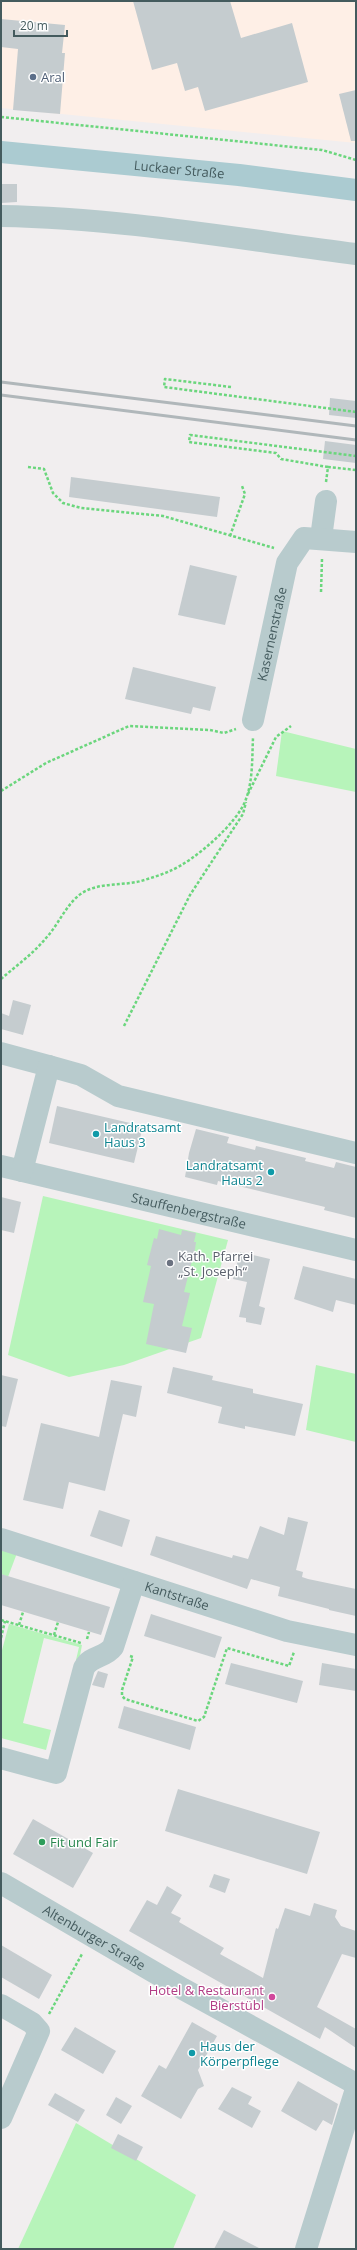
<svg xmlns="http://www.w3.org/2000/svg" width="357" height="2250" viewBox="0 0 357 2250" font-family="'Open Sans',sans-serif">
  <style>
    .commercial { fill: #feefe6 }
    .green { fill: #b7f4ba }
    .building { fill: #c5cccf }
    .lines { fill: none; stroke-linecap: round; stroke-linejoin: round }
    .path { stroke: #6bd67d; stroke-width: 2.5; stroke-dasharray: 3 2; stroke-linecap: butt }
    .minor { stroke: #b8cbcd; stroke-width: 22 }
    .major { stroke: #abcbd1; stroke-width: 22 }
    .rail { stroke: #b0b7ba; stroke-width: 3 }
    .service-dot { fill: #5c6f8a; stroke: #fff; stroke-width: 1.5 }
    .culture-dot { fill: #0f9aa8; stroke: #fff; stroke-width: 1.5 }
    .worship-dot { fill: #6b7280; stroke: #fff; stroke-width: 1.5 }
    .leisure-dot { fill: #2e9e5b; stroke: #fff; stroke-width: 1.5 }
    .hotel-dot { fill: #d1479c; stroke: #fff; stroke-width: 1.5 }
    .labels { text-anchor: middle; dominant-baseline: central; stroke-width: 3; stroke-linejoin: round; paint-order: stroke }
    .service-label { font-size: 13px; fill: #4e5e75; stroke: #fff; text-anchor: start }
    .street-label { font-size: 13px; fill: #445b5e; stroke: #fff }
    .culture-label { font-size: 13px; fill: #0d838f; stroke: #fff; text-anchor: start }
    .worship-label { font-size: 13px; fill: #5b616d; stroke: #fff; text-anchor: start }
    .leisure-label { font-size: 13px; fill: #27864d; stroke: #fff; text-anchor: start }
    .hotel-label { font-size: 13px; fill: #b23c85; stroke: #fff; text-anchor: end }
  </style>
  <rect width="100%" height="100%" fill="#f1eeef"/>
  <polygon class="commercial" points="1,1 356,1 356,143 1,108"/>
  <g class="green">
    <polygon points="282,731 356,749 356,792 276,776"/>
    <polygon points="43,1196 228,1240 201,1338 124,1365 69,1377 8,1355"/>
    <polygon points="316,1365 356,1374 356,1442 306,1430"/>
    <polygon points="1,1547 17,1553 8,1577 1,1574"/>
    <polygon points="9,1624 82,1645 79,1661 76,1660 79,1647 44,1638 23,1723 51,1730 46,1750 1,1738 1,1654"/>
    <polygon points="76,2123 196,2195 173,2249 18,2249"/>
  </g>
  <g class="building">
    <polygon points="133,1 230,1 241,38 292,23 308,82 205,111 198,87 185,91 177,63 152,70"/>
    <polygon points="1,19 65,25 62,53 65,53 60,114 13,110 18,49 1,47"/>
    <polygon points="356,90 356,141 351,141 339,94"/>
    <polygon points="1,184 17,184 17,202 1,203"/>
    <polygon points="330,398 356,401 356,418 329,415"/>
    <polygon points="325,441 356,445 356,463 323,459"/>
    <polygon points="71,477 220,497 217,517 69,497"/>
    <polygon points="190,565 237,576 225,625 178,615"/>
    <polygon points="133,667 216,687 210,711 193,707 191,714 125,699"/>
    <polygon points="13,1000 31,1005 23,1035 1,1029 1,1013 9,1016"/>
    <polygon points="57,1106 143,1126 134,1163 49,1143"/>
    <polygon points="196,1129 229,1137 227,1143 255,1150 256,1146 306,1158 305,1161 334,1168 336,1162 356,1167 356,1218 324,1210 325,1207 218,1181 217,1185 185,1177 189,1153"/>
    <polygon points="1,1197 21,1202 14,1233 1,1230"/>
    <polygon points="159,1229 181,1235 182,1230 196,1233 194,1242 196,1242 195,1249 184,1292 190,1293 182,1326 192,1328 186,1353 146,1344 154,1304 143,1302 151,1266 147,1265 154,1238 157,1239"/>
    <polygon points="240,1252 270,1259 259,1306 265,1308 261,1325 246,1322 246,1318 239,1317 247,1282 233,1279"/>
    <polygon points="303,1266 356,1279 356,1305 336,1300 333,1312 294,1299"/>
    <polygon points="173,1367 213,1376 212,1380 253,1389 253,1393 303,1404 295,1436 245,1426 245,1429 218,1423 222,1407 167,1393"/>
    <polygon points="1,1375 18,1379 6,1427 1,1426"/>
    <polygon points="111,1380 142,1386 136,1417 123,1414 105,1491 69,1482 63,1509 23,1500 41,1423 99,1437"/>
    <polygon points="99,1510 130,1520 122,1547 90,1536"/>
    <polygon points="288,1517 308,1522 296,1570 303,1572 302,1577 308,1579 356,1589 356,1616 329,1610 329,1609 278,1596 280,1587 251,1579 247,1589 150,1555 156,1536 232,1558 233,1555 248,1559 260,1526 284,1535"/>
    <polygon points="1,1574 110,1607 101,1635 1,1605"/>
    <polygon points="151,1614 222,1637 215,1658 144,1636"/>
    <polygon points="231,1663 303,1681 297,1703 225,1684"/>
    <polygon points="322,1663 356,1669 356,1691 319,1685"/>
    <polygon points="98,1671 108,1674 104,1688 92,1685"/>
    <polygon points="124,1706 196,1727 190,1750 118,1728"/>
    <polygon points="178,1789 320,1832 307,1874 165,1831"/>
    <polygon points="33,1819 93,1853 73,1888 13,1854"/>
    <polygon points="214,1874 230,1879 225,1893 209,1887"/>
    <polygon points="167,1886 182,1895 171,1913 181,1918 179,1922 224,1948 220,1954 263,1978 276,1928 278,1929 285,1908 310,1916 314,1903 337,1910 335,1917 341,1926 356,1931 356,1958 342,1954 317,2007 356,2029 356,2048 325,2027 320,2039 129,1931 147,1900 157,1905"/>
    <polygon points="1,1945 52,1975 39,1999 1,1977"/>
    <polygon points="192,2022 217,2036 198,2070 204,2086 198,2089 181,2119 141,2096 159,2065 166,2069"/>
    <polygon points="75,2027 116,2051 103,2074 61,2050"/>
    <polygon points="298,2081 338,2104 332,2125 323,2120 316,2131 281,2111"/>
    <polygon points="232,2087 252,2097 248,2104 261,2111 252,2128 218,2109"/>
    <polygon points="55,2093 85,2110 78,2122 48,2105"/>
    <polygon points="116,2097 132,2106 121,2124 106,2115"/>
    <polygon points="118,2134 143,2147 136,2161 111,2148"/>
    <polygon points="224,2230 261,2249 214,2249"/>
  </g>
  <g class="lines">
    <g class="path">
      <polyline points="1,117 322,150 356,160"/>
      <polyline points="231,387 165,379 164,387 356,412"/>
      <polyline points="28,467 44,469 53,493 63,503 81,508 163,516 274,548"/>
      <polyline points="328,467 281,459 276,453 189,442 190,435 356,456"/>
      <polyline points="326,482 328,467 356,470"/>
      <polyline points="230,536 245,494 242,486"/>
      <polyline points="321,592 322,559"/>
      <polyline points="1,791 46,763 129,726 210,730 224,733 236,729"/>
      <polyline points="248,794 276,737 291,726"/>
      <path d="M1,979C16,966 34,953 46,938C59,924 66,904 82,893C100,882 122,886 141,881C151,878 161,875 170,871C194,861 238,823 246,799C253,780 252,758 253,738"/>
      <polyline points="124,1026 190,895 243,814 246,802"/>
      <polyline points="1,1620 81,1643"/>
      <polyline points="19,1625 23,1612"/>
      <polyline points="54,1635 58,1622"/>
      <polyline points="1,1638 5,1621"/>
      <polyline points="87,1639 89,1632"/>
      <polyline points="130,1656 133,1657 122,1690 122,1696 125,1699 198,1721 204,1717 227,1648 289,1666 294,1652"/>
      <polyline points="49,2014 82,1954"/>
    </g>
    <g class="minor">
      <path d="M1,216C120,218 238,239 356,254"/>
      <polyline points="321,538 326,501"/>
      <path id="s1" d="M253,720L287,563L304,538L356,542"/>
      <polyline points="1,1053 49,1066"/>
      <path id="s2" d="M1,1166L356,1250"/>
      <polyline points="22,1171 49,1066 81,1075 118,1096 356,1153"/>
      <path id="s3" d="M1,1539L287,1631L356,1645"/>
      <path d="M1,1758L56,1773L84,1668C91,1655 105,1658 113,1647L134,1582"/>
      <path id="s4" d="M1,1883L183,1989L356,2084"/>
      <polyline points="1,2005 32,2023 39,2031 1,2118"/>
      <polyline points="306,2249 356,2089"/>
    </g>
    <path class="major" id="s5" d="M1,152L239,175L356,190"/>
    <g class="rail">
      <polyline points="1,382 356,426"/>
      <polyline points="1,395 356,440"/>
    </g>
  </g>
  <circle class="service-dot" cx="33" cy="77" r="4"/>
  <g class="culture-dot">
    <circle cx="96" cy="1134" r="4"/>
    <circle cx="271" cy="1172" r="4"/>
    <circle cx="192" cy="2053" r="4"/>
  </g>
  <circle class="worship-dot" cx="170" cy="1263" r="4"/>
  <circle class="leisure-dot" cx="42" cy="1842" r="4"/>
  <circle class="hotel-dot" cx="272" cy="1997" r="4"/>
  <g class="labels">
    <g class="service-label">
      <text x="41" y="77">Aral</text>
    </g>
    <g class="street-label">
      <text stroke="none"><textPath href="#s5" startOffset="179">Luckaer Straße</textPath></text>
      <text stroke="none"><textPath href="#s1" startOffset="88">Kasernenstraße</textPath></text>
      <text stroke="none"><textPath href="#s2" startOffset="193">Stauffenbergstraße</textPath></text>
      <text stroke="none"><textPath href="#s3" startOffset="185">Kantstraße</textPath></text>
      <text stroke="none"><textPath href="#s4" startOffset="108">Altenburger Straße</textPath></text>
    </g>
    <g class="culture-label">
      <text x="104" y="1127">Landratsamt<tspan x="104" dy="15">Haus 3</tspan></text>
      <text x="263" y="1165" text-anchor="end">Landratsamt<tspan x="263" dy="15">Haus 2</tspan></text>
      <text x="200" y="2046">Haus der<tspan x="200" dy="15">Körperpflege</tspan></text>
    </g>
    <g class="worship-label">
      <text x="178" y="1256">Kath. Pfarrei<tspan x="178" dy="15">„St. Joseph“</tspan></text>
    </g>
    <g class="leisure-label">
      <text x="50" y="1842">Fit und Fair</text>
    </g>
    <g class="hotel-label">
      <text x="264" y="1990">Hotel &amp; Restaurant<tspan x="264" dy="15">Bierstübl</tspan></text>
    </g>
  </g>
  <rect width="357" height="2250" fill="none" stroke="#445b5e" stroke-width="4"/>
  <path d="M14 30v6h53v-6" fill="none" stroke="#445b5e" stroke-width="2"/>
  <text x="20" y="30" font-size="12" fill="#445b5e" stroke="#ffffff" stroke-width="3" paint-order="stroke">20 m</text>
</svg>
